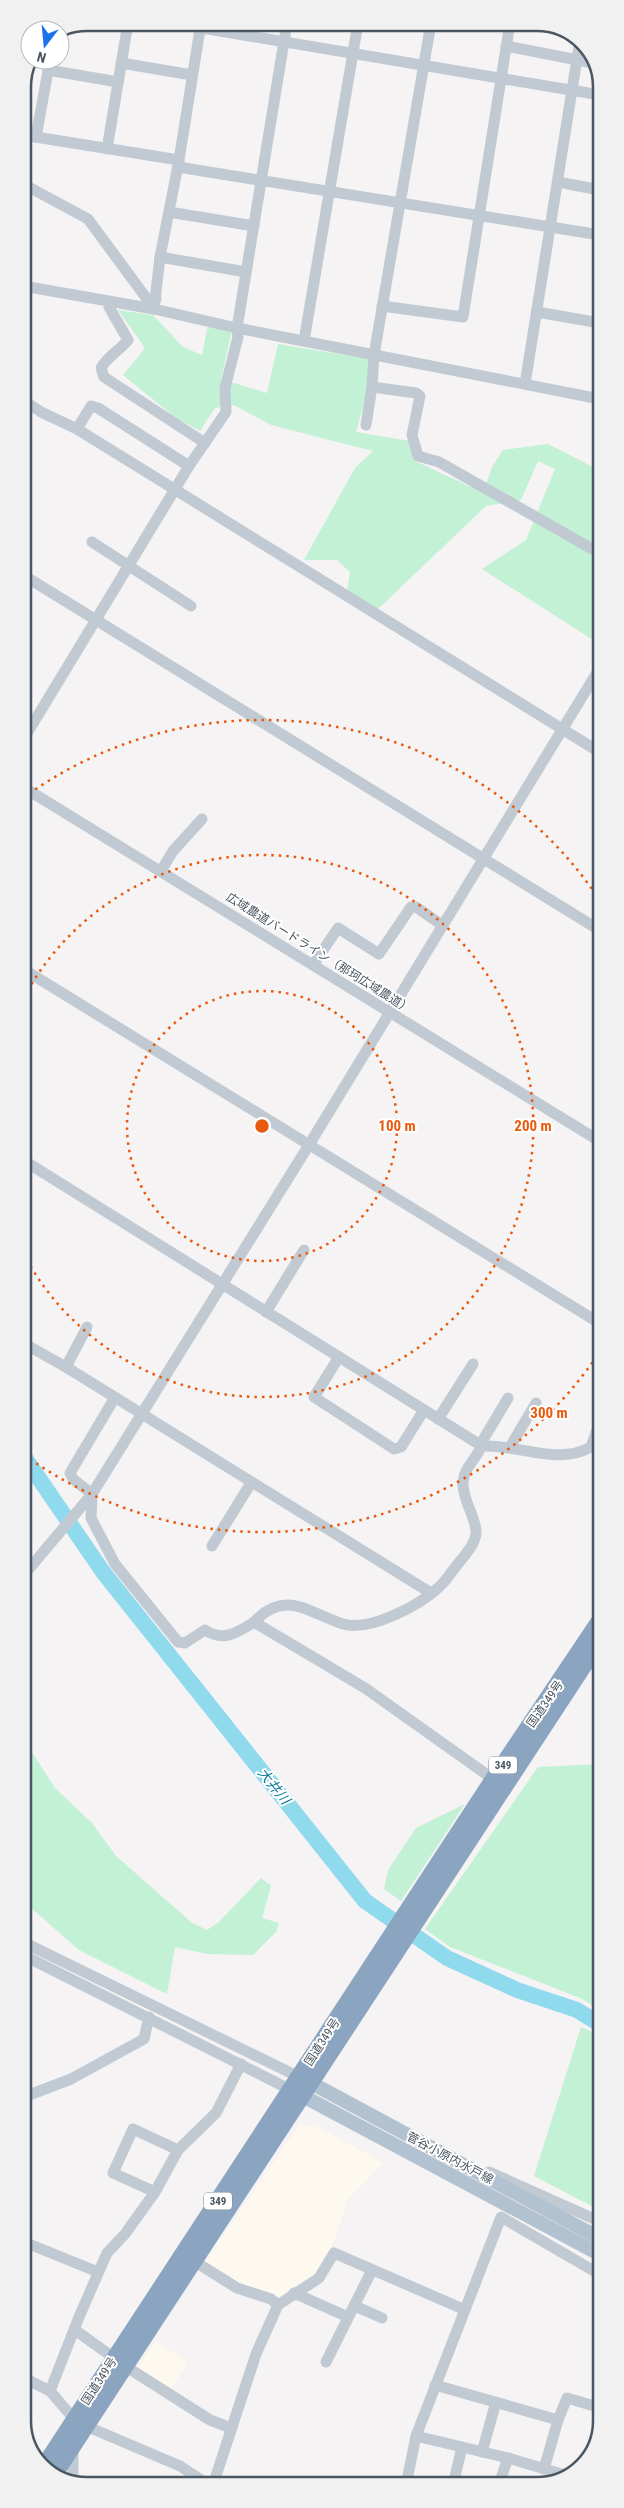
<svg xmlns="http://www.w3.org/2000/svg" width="624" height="2508" viewBox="0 0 624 2508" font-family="'Roboto Condensed','Noto Sans JP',sans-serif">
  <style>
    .commercial { fill: #fdf9ef }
    .green { fill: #c3f1d5 }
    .water { fill: #90daee }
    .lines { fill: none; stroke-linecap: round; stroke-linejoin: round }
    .river { stroke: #90daee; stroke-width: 16 }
    .minor { stroke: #c1cad2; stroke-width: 11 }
    .major { stroke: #b3c2d1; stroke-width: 14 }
    .highway { stroke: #8ba5c1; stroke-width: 16 }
    .ring { fill: none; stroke: #e8590c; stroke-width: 2.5; stroke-dasharray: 2.5 5 }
    .labels { text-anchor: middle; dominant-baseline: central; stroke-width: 4; stroke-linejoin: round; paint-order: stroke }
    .shield { fill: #fff; stroke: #808990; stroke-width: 1 }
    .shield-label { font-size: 11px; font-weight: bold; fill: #4a5661 }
    .street-label { font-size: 12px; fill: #4a5661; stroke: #fff }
    .water-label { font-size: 14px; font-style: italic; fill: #0c7c9b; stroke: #fff }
    .rim { fill: none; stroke: #4a5661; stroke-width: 2.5 }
    .centre { fill: #e8590c; stroke: #fff; stroke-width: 2.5 }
    .ring-label { font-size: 15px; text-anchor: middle; font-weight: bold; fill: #e8590c; stroke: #fff; stroke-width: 4; stroke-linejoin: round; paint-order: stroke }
  </style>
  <rect width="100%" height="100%" fill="#f5f3f3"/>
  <g class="commercial">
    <polygon points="299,2125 318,2127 383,2163 348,2199 329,2256 307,2282 282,2300 236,2286 203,2265"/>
    <polygon points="155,2341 188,2362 170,2391 137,2369"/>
  </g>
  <g class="green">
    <polygon points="118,310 153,315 183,347 202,355 208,325 232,331 221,379 267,393 278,344 370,359 367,393 356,432 410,441 415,461 471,487 487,482 492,467 503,450 548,444 593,467 600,446 601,645 482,569 526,540 555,469 538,461 521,500 486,506 378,609 347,592 350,572 337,560 304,560 355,468 373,451 271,425 234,405 215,408 200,431 176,418 123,375 145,348"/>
    <polygon points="23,1738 55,1788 92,1823 116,1856 191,1922 207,1930 219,1922 261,1878 271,1886 262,1918 279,1923 276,1932 253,1955 207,1954 175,1947 167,1994 79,1950 30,1907 23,1905"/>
    <polygon points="601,1764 601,2010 580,1998 450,1947 425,1929 538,1767"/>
    <polygon points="465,1804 401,1901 384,1889 388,1870 416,1828"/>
    <polygon points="581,2027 601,2036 601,2211 534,2176"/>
  </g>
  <polygon class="water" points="578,2008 601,2021 601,2028 575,2013"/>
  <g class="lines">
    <polyline class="river" points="23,1455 103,1572 365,1901 447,1958 517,1990 577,2010 601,2025"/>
    <g class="minor">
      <polyline points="172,23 600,95"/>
      <polyline points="506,46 593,63"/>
      <polyline points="121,63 192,75"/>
      <polyline points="48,70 118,82"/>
      <polyline points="23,135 179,160"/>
      <polyline points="36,137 50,60"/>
      <polyline points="107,149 128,23"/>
      <polyline points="178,167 600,235"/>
      <polyline points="558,182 600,190"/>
      <polyline points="23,184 88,219 147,299 156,299"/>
      <polyline points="169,212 254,226"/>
      <polyline points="160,257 246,272"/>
      <polyline points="23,286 154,309 237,328 600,399"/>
      <path d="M110,303L109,307L128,340C119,351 108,356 101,368L104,377L205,443"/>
      <polyline points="382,306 463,317 510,23"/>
      <polyline points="154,309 160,257 179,160 201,23"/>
      <polyline points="537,312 600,323"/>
      <polyline points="304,341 358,23"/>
      <polyline points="525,384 580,40"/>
      <polyline points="372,387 416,393 420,396 412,435 418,456 439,462 601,554"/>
      <polyline points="23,400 41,412 77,429 601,753"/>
      <polyline points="366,425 372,387 374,355 431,23"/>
      <polyline points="77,429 91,406 98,408 189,466"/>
      <polyline points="92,542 191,606"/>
      <polyline points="23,575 601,931"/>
      <polyline points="23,740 189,466 226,412 225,388 238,337 237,328 287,23"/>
      <polyline points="23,787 601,1142"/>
      <polyline points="161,871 173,851 202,819"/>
      <polyline points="313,965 338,928 379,954 411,907 416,907 442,925"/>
      <polyline points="23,969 601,1324"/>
      <path d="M23,1160L482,1446C518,1444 558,1466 591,1447L601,1418"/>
      <polyline points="266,1312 304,1250"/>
      <polyline points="23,1343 66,1367 431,1593"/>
      <polyline points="339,1357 314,1397 394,1449 401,1447 424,1410"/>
      <polyline points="66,1367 87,1327"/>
      <path d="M114,1399L70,1473L73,1479L92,1494L91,1518L115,1564L178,1642L185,1643L205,1630C223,1642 237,1633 254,1622"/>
      <polyline points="438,1419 473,1364"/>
      <polyline points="510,1447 536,1403"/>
      <polyline points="212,1546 251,1483"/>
      <polyline points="23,1576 92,1494 312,1140 601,666"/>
      <path d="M493,1779L365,1688L254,1622C286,1588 310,1614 343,1624C370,1632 420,1605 439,1587C445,1582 449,1575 454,1569C461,1559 477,1544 476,1531C475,1516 462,1498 463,1483C464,1465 481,1456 483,1440L508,1398"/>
      <polyline points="23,1942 299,2077"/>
      <polyline points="23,1955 295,2092"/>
      <polyline points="24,2097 71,2079 144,2039 149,2017"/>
      <polyline points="489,2172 601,2222"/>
      <polyline points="155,2192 113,2173 133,2129 178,2150"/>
      <polyline points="24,2242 98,2272"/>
      <polyline points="194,2261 237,2288 271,2299 278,2305"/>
      <polyline points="294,2293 348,2317"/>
      <polyline points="355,2306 382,2318"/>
      <polyline points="75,2330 114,2358"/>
      <polyline points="326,2362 372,2270"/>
      <polyline points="125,2366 210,2420 231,2428"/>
      <polyline points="24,2378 50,2391"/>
      <polyline points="435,2385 558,2420"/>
      <polyline points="416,2436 508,2458 565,2475"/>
      <polyline points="482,2452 496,2402"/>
      <polyline points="544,2469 558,2420 567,2398 601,2408"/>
      <polyline points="73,2481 73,2448"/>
      <polyline points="499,2484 508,2458"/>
      <polyline points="209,2485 180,2466 86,2426 74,2419 50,2391 79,2317 107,2253 125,2234 155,2192 178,2150 216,2113 241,2064"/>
      <polyline points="213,2485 256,2354 278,2305 319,2278 334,2253 463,2309"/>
      <polyline points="406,2485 416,2436 501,2217 601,2275"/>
      <polyline points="453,2485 462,2447"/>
    </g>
    <g class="major">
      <polyline points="302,2078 601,2239"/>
      <polyline points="303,2096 601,2255"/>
    </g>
    <g class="highway">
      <polyline points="43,2467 493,1779 601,1618"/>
      <polyline points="55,2474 601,1640"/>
    </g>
  </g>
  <g class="ring">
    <circle cx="262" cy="1126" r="135"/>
    <path d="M24 997A271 271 0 1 1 24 1255"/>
    <path d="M601 1350A406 406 0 0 1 23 1454M23 798A406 406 0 0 1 601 902"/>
  </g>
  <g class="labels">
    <g class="shield">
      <rect x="489" y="1756.5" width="28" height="17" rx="4"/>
      <rect x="204" y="2192.5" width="28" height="17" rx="4"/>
    </g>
    <g class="shield-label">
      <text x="503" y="1765">349</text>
      <text x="218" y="2201">349</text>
    </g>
    <g class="street-label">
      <text transform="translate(319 953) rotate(32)">広域農道バードライン（那珂広域農道）</text>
      <text transform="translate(545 1704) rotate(-55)">国道349号</text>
      <text transform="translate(322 2042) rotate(-57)">国道349号</text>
      <text transform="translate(450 2158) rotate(28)">菅谷小原内水戸線</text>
      <text transform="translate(99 2381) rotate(-57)">国道349号</text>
    </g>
    <g class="water-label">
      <text transform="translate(274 1786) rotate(51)">大井川</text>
    </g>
  </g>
  <path d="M0 0H624V2508H0ZM87 31H537A56 56 0 0 1 593 87V2421A56 56 0 0 1 537 2477H87A56 56 0 0 1 31 2421V87A56 56 0 0 1 87 31Z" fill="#f1f1f2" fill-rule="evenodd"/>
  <path class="rim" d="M87 31H537A56 56 0 0 1 593 87V2421A56 56 0 0 1 537 2477H87A56 56 0 0 1 31 2421V87A56 56 0 0 1 87 31Z"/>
  <circle cx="262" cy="1126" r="8" class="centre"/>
  <g class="ring-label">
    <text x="397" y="1131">100 m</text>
    <text x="533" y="1131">200 m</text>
    <text x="549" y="1418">300 m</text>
  </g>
  <g transform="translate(45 45) rotate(196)"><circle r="24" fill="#ffffff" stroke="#b7bbc0"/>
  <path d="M0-4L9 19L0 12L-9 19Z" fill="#1a73e8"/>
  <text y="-8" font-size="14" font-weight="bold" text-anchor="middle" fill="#4a5661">N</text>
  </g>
</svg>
